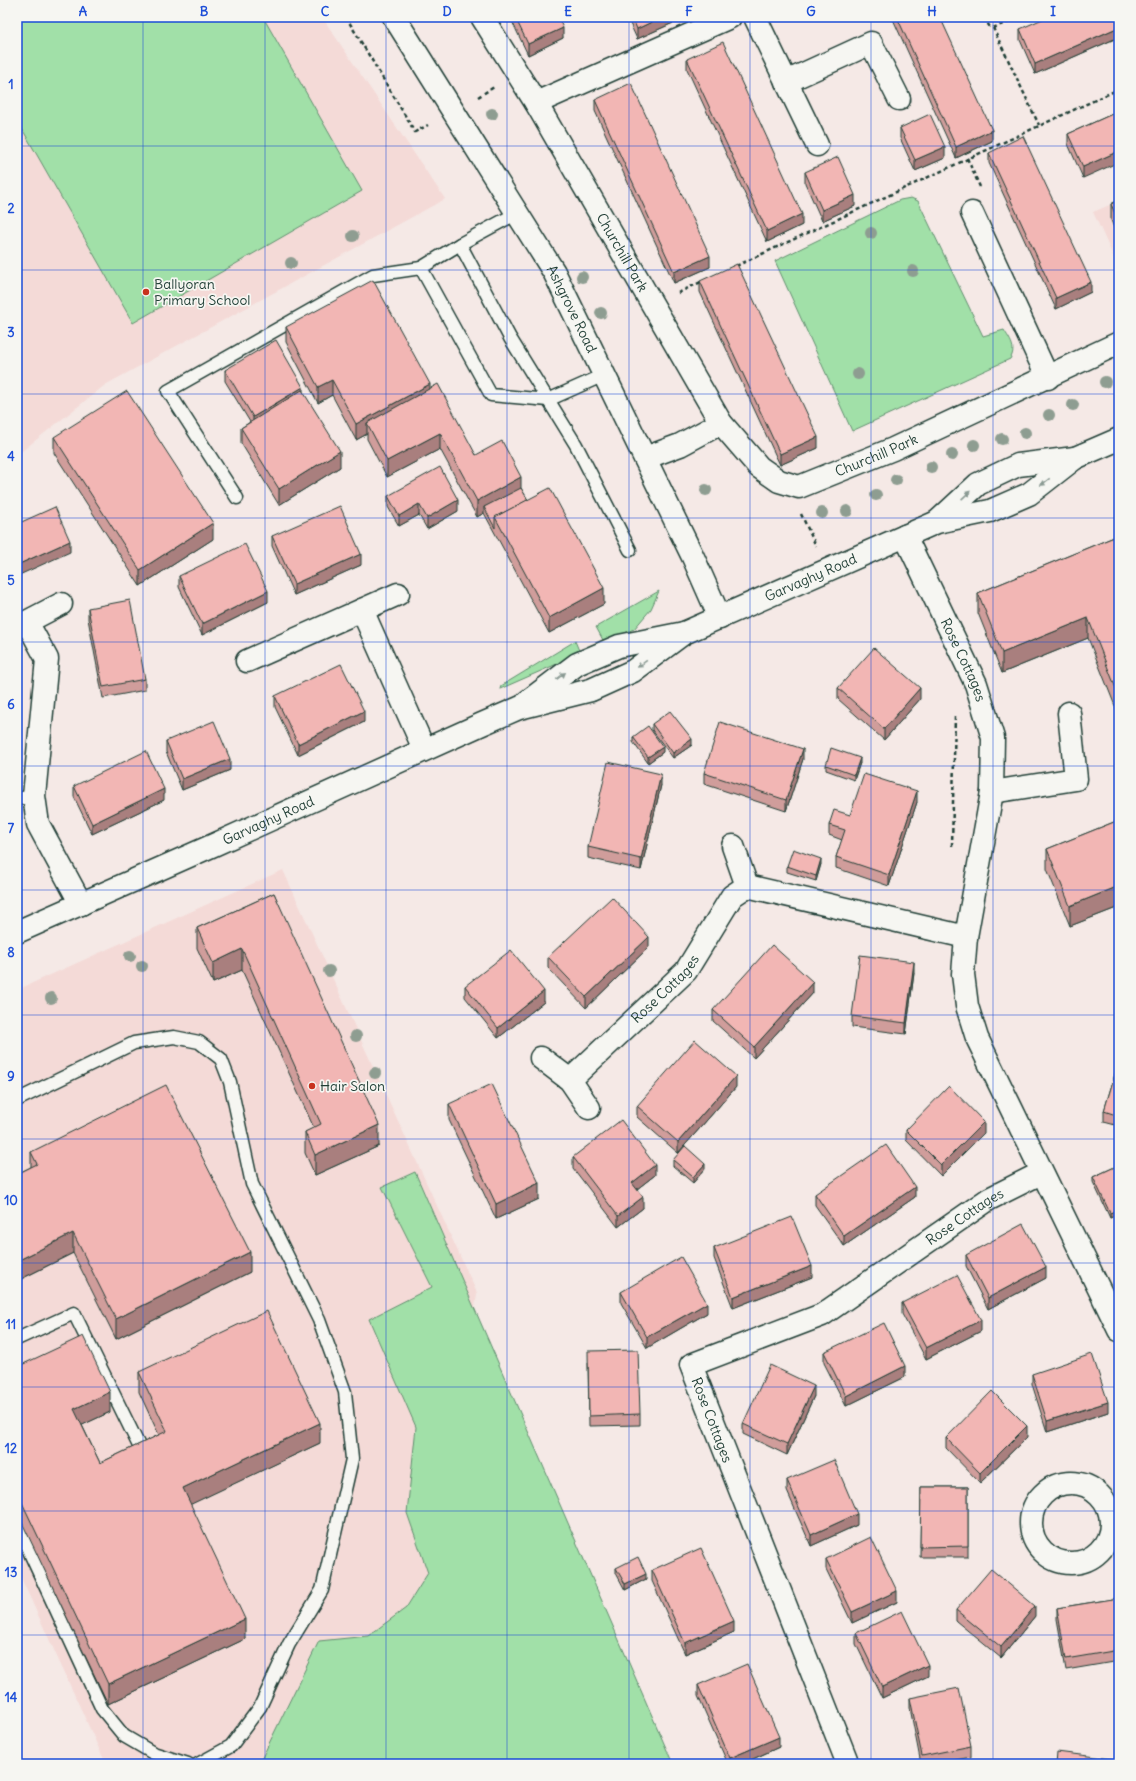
<svg xmlns="http://www.w3.org/2000/svg" width="1136" height="1781" viewBox="0 0 1136 1781" font-family="Delius,sans-serif">
  <style>
    .built { fill: #f4dad7 }
    .green { fill: #a1e0a8; stroke: #608e6e }
    .lines { fill: none; stroke-linecap: round; stroke-linejoin: round }
    .service-casing { stroke: #1f3d34; stroke-width: 15 }
    .minor-casing { stroke: #1f3d34; stroke-width: 25 }
    .secondary-casing { stroke: #1f3d34; stroke-width: 25 }
    .path { stroke: #1f3d34; stroke-width: 2.5; stroke-dasharray: 4 3; stroke-linecap: butt }
    .service { stroke: #f6f6f2; stroke-width: 12 }
    .minor { stroke: #f6f6f2; stroke-width: 22 }
    .secondary { stroke: #f6f6f2; stroke-width: 22 }
    .tree { fill: #8e9d91 }
    .wall { fill: #d09d9b; stroke: #1f3d34 }
    .shaded-wall { fill: #a97f7e; stroke: #1f3d34 }
    .building { fill: #f2b6b4; stroke: #1f3d34 }
    .oneway { fill: #8a9a93 }
    .grid { fill: none; stroke: #1d4ed8; stroke-width: 1; stroke-opacity: 0.55 }
    .poi-dot { fill: #c8321e; stroke: #f6f6f2; stroke-width: 1.5 }
    .labels { text-anchor: middle; dominant-baseline: central; stroke-width: 3.5; stroke-linejoin: round; paint-order: stroke }
    .street-label { font-size: 14px; fill: #1f3d34; stroke: #f6f6f2 }
    .poi-label { font-size: 14px; fill: #1f3d34; stroke: #f6f6f2; text-anchor: start }
    .neatline { fill: none; stroke: #1d4ed8; stroke-width: 1.5 }
    .grid-label { font-size: 13px; text-anchor: middle; font-weight: bold; fill: #1d4ed8 }
  </style>
  <rect width="100%" height="100%" fill="#f5e9e6"/>
  <filter id="ink" filterUnits="userSpaceOnUse"><feTurbulence type="fractalNoise" baseFrequency=".025" numOctaves="2"/><feDisplacementMap in="SourceGraphic" scale="8" xChannelSelector="R" yChannelSelector="G"/><feConvolveMatrix kernelMatrix="1 2 1 2 8 2 1 2 1" color-interpolation-filters="sRGB"/></filter>
  <g filter="url(#ink)">
    <g class="built">
      <polygon points="17,17 322,17 445,199 105,385 17,455"/>
      <polygon points="1119,201 1119,269 1093,212"/>
      <polygon points="283,870 477,1293 439,1571 279,1764 106,1764 17,1569 17,990"/>
    </g>
    <g class="green">
      <polygon points="17,17 263,17 362,191 133,323 17,120"/>
      <path d="M911,198L918,201L983,336L1004,330C1010,340 1017,348 1010,359L852,431L775,261L900,200Z"/>
      <polygon points="659,591 651,609 634,629 604,642 596,627"/>
      <polygon points="575,641 580,653 575,656 500,689 501,686"/>
      <polygon points="415,1172 673,1764 259,1764 319,1641 368,1636 406,1608 428,1573 407,1513 416,1427 369,1319 432,1287 382,1187"/>
    </g>
    <g class="lines">
      <defs>
        <g id="service">
          <polyline points="517,213 460,244 510,338 576,445 630,550"/>
          <polyline points="460,244 421,268 491,395 548,400 604,375"/>
          <polyline points="237,498 168,391 373,275 421,268"/>
          <polyline points="17,799 34,796"/>
          <polyline points="17,1100 134,1043 174,1037 199,1042 221,1059 230,1082 252,1184 319,1320 345,1392 352,1459 322,1590 289,1644 260,1707 231,1746 198,1764"/>
          <polyline points="17,1339 74,1313 141,1450"/>
          <polyline points="17,1525 102,1709 124,1736 153,1753 188,1764"/>
        </g>
        <g id="minor">
          <path id="s1" d="M394,17L554,272L693,557L720,618"/>
          <path id="s2" d="M482,17L536,103L721,423L759,467L779,481L799,487L893,449L1119,343"/>
          <polyline points="755,17 817,145"/>
          <polyline points="786,82 871,43 899,99"/>
          <polyline points="536,103 730,17"/>
          <polyline points="972,213 1048,378"/>
          <polyline points="645,458 680,445 721,423"/>
          <path id="s3" d="M905,536L976,684L993,738L992,792L966,937L963,974L967,1006L977,1038L1119,1330"/>
          <polyline points="362,610 424,749"/>
          <polyline points="27,622 47,659 34,796 38,824 81,904"/>
          <polyline points="17,627 61,604"/>
          <polyline points="247,661 398,594"/>
          <polyline points="992,792 1076,779 1069,713"/>
          <polyline points="733,846 747,886"/>
          <polyline points="541,1058 570,1080 589,1108"/>
          <path id="s4" d="M570,1080L686,971L732,896L747,886L966,937"/>
          <circle cx="1071" cy="1523" r="40"/>
          <path id="s5" d="M846,1759L691,1365L822,1315L989,1199L1041,1173"/>
        </g>
        <g id="secondary">
          <polyline points="938,521 978,484 1018,465 1075,458"/>
          <path id="s6" d="M527,702L577,664L619,646L684,633L937,522L990,511L1029,494L1075,458L1119,439"/>
          <path id="s7" d="M17,932L207,848L482,724L519,708L591,690L633,671L684,633"/>
        </g>
      </defs>
      <use href="#service" class="service-casing"/>
      <use href="#minor" class="minor-casing"/>
      <use href="#secondary" class="secondary-casing"/>
      <g class="path">
        <polyline points="346,17 415,132 428,125"/>
        <polyline points="985,17 989,26 993,28 1039,125"/>
        <polyline points="993,28 1020,17"/>
        <polyline points="478,97 494,87"/>
        <polyline points="967,158 980,187"/>
        <polyline points="736,266 1119,89"/>
        <polyline points="678,293 703,281"/>
        <polyline points="801,514 816,546"/>
        <polyline points="952,846 955,715"/>
      </g>
      <use href="#service" class="service"/>
      <use href="#minor" class="minor"/>
      <use href="#secondary" class="secondary"/>
    </g>
    <g class="tree">
      <circle cx="492" cy="114" r="6"/>
      <circle cx="871" cy="233" r="6"/>
      <circle cx="353" cy="236" r="6"/>
      <circle cx="291" cy="263" r="6"/>
      <circle cx="913" cy="271" r="6"/>
      <circle cx="582" cy="277" r="6"/>
      <circle cx="601" cy="313" r="6"/>
      <circle cx="858" cy="374" r="6"/>
      <circle cx="1105" cy="382" r="6"/>
      <circle cx="1073" cy="405" r="6"/>
      <circle cx="1049" cy="415" r="6"/>
      <circle cx="1025" cy="433" r="6"/>
      <circle cx="1002" cy="439" r="6"/>
      <circle cx="974" cy="445" r="6"/>
      <circle cx="952" cy="455" r="6"/>
      <circle cx="931" cy="467" r="6"/>
      <circle cx="896" cy="480" r="6"/>
      <circle cx="706" cy="490" r="6"/>
      <circle cx="876" cy="495" r="6"/>
      <circle cx="847" cy="511" r="6"/>
      <circle cx="822" cy="513" r="6"/>
      <circle cx="130" cy="956" r="6"/>
      <circle cx="142" cy="966" r="6"/>
      <circle cx="329" cy="971" r="6"/>
      <circle cx="51" cy="998" r="6"/>
      <circle cx="356" cy="1036" r="6"/>
      <circle cx="375" cy="1073" r="6"/>
    </g>
    <g class="wall">
      <polygon points="510,17 558,17 563,38 528,55"/>
      <polygon points="627,17 673,17 673,23 637,39"/>
      <polygon points="892,17 940,17 992,141 956,158"/>
      <polygon points="1119,17 1119,37 1035,74 1020,40 1020,29"/>
      <polygon points="687,59 802,225 767,242 687,69"/>
      <polygon points="595,100 710,267 674,283 595,111"/>
      <polygon points="1119,111 1083,178 1068,144 1068,134"/>
      <polygon points="900,128 945,158 915,171 900,138"/>
      <polygon points="989,153 1091,292 1056,309 989,163"/>
      <polygon points="805,172 855,206 822,221 805,183"/>
      <polygon points="1119,200 1119,249 1116,244 1116,233 1111,220 1111,204"/>
      <polygon points="700,281 818,448 780,465 700,292"/>
      <polygon points="286,327 430,389 476,455 521,488 528,500 604,604 549,633 484,513 477,517 440,449 387,477 367,439 367,434 356,440 332,395 318,403 286,342"/>
      <polygon points="225,370 303,392 340,467 279,505 241,443 241,428 250,422 225,381"/>
      <polygon points="54,437 213,539 140,586 54,453"/>
      <polygon points="388,496 458,511 427,529 419,515 399,526 388,507"/>
      <polygon points="1119,535 1119,716 1088,638 1002,673 978,613 978,593"/>
      <polygon points="272,536 361,565 294,595 272,546"/>
      <polygon points="179,576 268,602 202,635 179,587"/>
      <polygon points="88,608 145,679 145,690 103,698 88,619"/>
      <polygon points="838,688 920,699 884,740 838,699"/>
      <polygon points="275,696 364,722 298,755 275,707"/>
      <polygon points="652,724 692,745 673,758 652,730"/>
      <polygon points="633,737 663,752 648,763 633,742"/>
      <polygon points="166,741 230,770 182,790 166,752"/>
      <polygon points="803,759 786,811 704,784 704,773"/>
      <polygon points="860,763 854,780 826,770 826,765"/>
      <polygon points="661,785 641,870 588,858 588,847"/>
      <polygon points="74,786 164,800 92,834 74,797"/>
      <polygon points="917,802 889,886 836,868 836,857 842,840 829,835 829,825 850,815"/>
      <polygon points="1119,820 1119,907 1070,926 1047,869 1047,849"/>
      <polygon points="821,864 816,881 787,872 787,866"/>
      <polygon points="274,893 379,1146 315,1175 305,1153 305,1132 314,1128 242,970 213,983 197,948 197,928"/>
      <polygon points="649,947 586,1008 548,968 548,957"/>
      <polygon points="914,973 906,1034 852,1027 852,1016"/>
      <polygon points="465,986 544,1002 498,1038 465,997"/>
      <polygon points="813,993 754,1058 713,1021 713,1010"/>
      <polygon points="1119,1061 1119,1126 1104,1122 1104,1111"/>
      <polygon points="736,1087 678,1153 637,1117 637,1106"/>
      <polygon points="449,1104 539,1199 496,1219 449,1120"/>
      <polygon points="906,1130 984,1133 941,1176 906,1140"/>
      <polygon points="31,1152 250,1272 116,1339 73,1253 17,1281 17,1174 31,1167"/>
      <polygon points="573,1157 655,1175 637,1189 643,1208 618,1227 573,1168"/>
      <polygon points="673,1160 705,1169 693,1183 673,1166"/>
      <polygon points="1119,1165 1119,1214 1110,1218 1093,1182 1093,1177"/>
      <polygon points="815,1194 915,1197 844,1246 815,1205"/>
      <polygon points="714,1248 812,1277 733,1308 714,1258"/>
      <polygon points="966,1255 1046,1278 988,1309 966,1266"/>
      <polygon points="621,1292 707,1313 647,1348 621,1303"/>
      <polygon points="902,1303 981,1331 926,1359 902,1314"/>
      <polygon points="824,1352 905,1377 846,1406 824,1363"/>
      <polygon points="588,1362 640,1414 640,1425 589,1426"/>
      <polygon points="17,1367 110,1412 82,1425 100,1463 159,1435 139,1392 139,1372 320,1443 190,1504 245,1639 108,1704 17,1512"/>
      <polygon points="1032,1374 1108,1412 1047,1432 1032,1384"/>
      <polygon points="814,1396 787,1455 743,1434 743,1424"/>
      <polygon points="1027,1437 980,1483 946,1448 946,1438"/>
      <polygon points="787,1480 857,1525 811,1546 787,1491"/>
      <polygon points="921,1487 968,1487 968,1557 920,1557"/>
      <polygon points="826,1559 897,1602 852,1623 826,1569"/>
      <polygon points="616,1568 646,1579 625,1590 616,1573"/>
      <polygon points="652,1570 734,1632 685,1654 652,1581"/>
      <polygon points="1119,1598 1119,1661 1066,1670 1057,1619 1057,1608"/>
      <polygon points="956,1610 1035,1616 1001,1658 956,1621"/>
      <polygon points="856,1633 928,1676 882,1698 856,1644"/>
      <polygon points="698,1685 779,1747 742,1764 728,1764 698,1696"/>
      <polygon points="910,1698 971,1746 971,1757 935,1764 921,1764 910,1708"/>
    </g>
    <g class="shaded-wall">
      <polygon points="662,17 673,17 673,23 637,39 637,29"/>
      <polygon points="1119,27 1119,37 1035,74 1035,64"/>
      <polygon points="563,28 563,38 528,55 528,44"/>
      <polygon points="992,130 992,141 956,158 956,147"/>
      <polygon points="945,147 945,158 915,171 915,160"/>
      <polygon points="1119,151 1119,162 1083,178 1083,167"/>
      <polygon points="855,195 855,206 822,221 822,210"/>
      <polygon points="802,214 802,225 767,242 767,231"/>
      <polygon points="710,256 710,267 674,283 674,272"/>
      <polygon points="1091,282 1091,292 1056,309 1056,298"/>
      <polygon points="332,380 332,395 318,403 318,387"/>
      <polygon points="430,384 430,400 367,423 367,434 356,440 356,424"/>
      <polygon points="303,387 303,398 253,428 253,417"/>
      <polygon points="440,433 440,449 387,477 387,461"/>
      <polygon points="818,437 818,448 780,465 780,454"/>
      <polygon points="340,451 340,467 279,505 279,489"/>
      <polygon points="521,477 521,493 484,507 484,513 477,517 477,501"/>
      <polygon points="458,500 458,511 427,529 427,518"/>
      <polygon points="419,504 419,515 399,526 399,516"/>
      <polygon points="213,523 213,539 140,586 140,570"/>
      <polygon points="70,541 70,552 17,576 17,565"/>
      <polygon points="361,554 361,565 294,595 294,584"/>
      <polygon points="604,588 604,604 549,633 549,618"/>
      <polygon points="268,591 268,602 202,635 202,624"/>
      <polygon points="1088,618 1088,638 1002,673 1002,653"/>
      <polygon points="920,688 920,699 884,740 884,729"/>
      <polygon points="364,711 364,722 298,755 298,744"/>
      <polygon points="692,739 692,745 673,758 673,753"/>
      <polygon points="663,747 663,752 648,763 648,757"/>
      <polygon points="803,749 803,759 786,811 786,800"/>
      <polygon points="860,758 860,763 854,780 854,775"/>
      <polygon points="230,759 230,770 182,790 182,779"/>
      <polygon points="661,774 661,785 641,870 641,859"/>
      <polygon points="164,789 164,800 92,834 92,824"/>
      <polygon points="917,791 917,802 889,886 889,875"/>
      <polygon points="821,859 821,864 816,881 816,876"/>
      <polygon points="1119,886 1119,907 1070,926 1070,906"/>
      <polygon points="649,937 649,947 586,1008 586,997"/>
      <polygon points="242,949 242,970 213,983 213,963"/>
      <polygon points="914,962 914,973 906,1034 906,1023"/>
      <polygon points="813,982 813,993 754,1058 754,1047"/>
      <polygon points="544,991 544,1002 498,1038 498,1028"/>
      <polygon points="736,1076 736,1087 678,1153 678,1142"/>
      <polygon points="984,1122 984,1133 941,1176 941,1165"/>
      <polygon points="379,1125 379,1146 315,1175 315,1155"/>
      <polygon points="705,1164 705,1169 693,1183 693,1177"/>
      <polygon points="655,1165 655,1175 632,1193 632,1183"/>
      <polygon points="539,1183 539,1199 496,1219 496,1204"/>
      <polygon points="915,1187 915,1197 844,1246 844,1236"/>
      <polygon points="643,1197 643,1208 618,1227 618,1216"/>
      <polygon points="1119,1209 1119,1214 1110,1218 1110,1213"/>
      <polygon points="73,1233 73,1253 17,1281 17,1261"/>
      <polygon points="250,1252 250,1272 116,1339 116,1319"/>
      <polygon points="812,1266 812,1277 733,1308 733,1297"/>
      <polygon points="1046,1267 1046,1278 988,1309 988,1298"/>
      <polygon points="707,1303 707,1313 647,1348 647,1337"/>
      <polygon points="981,1320 981,1331 926,1359 926,1348"/>
      <polygon points="905,1366 905,1377 846,1406 846,1396"/>
      <polygon points="814,1386 814,1396 787,1455 787,1444"/>
      <polygon points="110,1392 110,1412 74,1429 74,1409"/>
      <polygon points="1108,1402 1108,1412 1047,1432 1047,1421"/>
      <polygon points="320,1423 320,1443 183,1508 183,1488"/>
      <polygon points="1027,1426 1027,1437 980,1483 980,1473"/>
      <polygon points="857,1514 857,1525 811,1546 811,1535"/>
      <polygon points="646,1574 646,1579 625,1590 625,1584"/>
      <polygon points="897,1591 897,1602 852,1623 852,1612"/>
      <polygon points="1035,1606 1035,1616 1001,1658 1001,1647"/>
      <polygon points="245,1619 245,1639 108,1704 108,1684"/>
      <polygon points="734,1621 734,1632 685,1654 685,1643"/>
      <polygon points="928,1665 928,1676 882,1698 882,1687"/>
      <polygon points="779,1737 779,1747 742,1764 730,1764 730,1758"/>
    </g>
    <g class="building">
      <polygon points="515,17 558,17 563,28 528,44"/>
      <polygon points="632,17 662,17 637,29"/>
      <polygon points="897,17 940,17 992,130 956,147"/>
      <polygon points="1047,17 1119,17 1119,27 1035,64 1020,29"/>
      <polygon points="723,42 802,214 767,231 687,59"/>
      <polygon points="631,83 710,256 674,272 595,100"/>
      <polygon points="1119,111 1119,151 1083,167 1068,134"/>
      <polygon points="930,114 945,147 915,160 900,128"/>
      <polygon points="1023,136 1091,282 1056,298 989,153"/>
      <polygon points="838,157 855,195 822,210 805,172"/>
      <polygon points="1119,200 1119,223 1111,204"/>
      <polygon points="1119,227 1119,234 1116,228"/>
      <polygon points="737,264 818,437 780,454 700,281"/>
      <polygon points="373,280 430,384 356,424 332,380 318,387 286,327"/>
      <polygon points="276,340 303,387 253,417 225,370"/>
      <polygon points="438,384 476,455 502,441 521,477 477,501 440,433 387,461 367,423"/>
      <polygon points="302,390 340,451 279,489 241,428"/>
      <polygon points="127,391 213,523 140,570 54,437"/>
      <polygon points="440,467 458,500 427,518 419,504 399,516 388,496"/>
      <polygon points="521,488 528,500 495,517 495,528 484,507"/>
      <polygon points="550,488 604,588 549,618 495,517"/>
      <polygon points="340,506 361,554 294,584 272,536"/>
      <polygon points="55,507 70,541 17,565 17,524"/>
      <polygon points="1119,535 1119,696 1088,618 1002,653 978,593"/>
      <polygon points="245,544 268,591 202,624 179,576"/>
      <polygon points="130,600 145,679 103,687 88,608"/>
      <polygon points="874,648 920,688 884,729 838,688"/>
      <polygon points="341,664 364,711 298,744 275,696"/>
      <polygon points="670,711 692,739 673,753 652,724"/>
      <polygon points="214,721 230,759 182,779 166,741"/>
      <polygon points="720,722 803,749 786,800 704,773"/>
      <polygon points="648,726 663,747 648,757 633,737"/>
      <polygon points="831,748 860,758 854,775 826,765"/>
      <polygon points="146,751 164,789 92,824 74,786"/>
      <polygon points="608,762 661,774 641,859 588,847"/>
      <polygon points="864,774 917,791 889,875 836,857 845,830 829,825 834,810 850,815"/>
      <polygon points="1119,820 1119,886 1070,906 1047,849"/>
      <polygon points="793,849 821,859 816,876 787,866"/>
      <polygon points="274,893 379,1125 315,1155 305,1132 321,1124 242,949 213,963 197,928"/>
      <polygon points="612,897 649,937 586,997 548,957"/>
      <polygon points="772,945 813,982 754,1047 713,1010"/>
      <polygon points="511,950 544,991 498,1028 465,986"/>
      <polygon points="860,955 914,962 906,1023 852,1016"/>
      <polygon points="695,1040 736,1076 678,1142 637,1106"/>
      <polygon points="1119,1061 1119,1116 1104,1111"/>
      <polygon points="492,1084 539,1183 496,1204 449,1104"/>
      <polygon points="166,1085 250,1252 116,1319 73,1233 17,1261 17,1174 37,1164 31,1152"/>
      <polygon points="949,1086 984,1122 941,1165 906,1130"/>
      <polygon points="621,1120 655,1165 632,1183 643,1197 618,1216 573,1157"/>
      <polygon points="886,1145 915,1187 844,1236 815,1194"/>
      <polygon points="685,1146 705,1164 693,1177 673,1160"/>
      <polygon points="1119,1165 1119,1209 1110,1213 1093,1177"/>
      <polygon points="792,1217 812,1266 733,1297 714,1248"/>
      <polygon points="1023,1224 1046,1267 988,1298 966,1255"/>
      <polygon points="681,1257 707,1303 647,1337 621,1292"/>
      <polygon points="957,1275 981,1320 926,1348 902,1303"/>
      <polygon points="267,1311 320,1423 183,1488 245,1619 108,1684 17,1492 17,1367 83,1336 110,1392 74,1409 100,1463 167,1431 139,1372"/>
      <polygon points="884,1323 905,1366 846,1396 824,1352"/>
      <polygon points="638,1350 640,1414 589,1416 588,1351"/>
      <polygon points="1092,1354 1108,1402 1047,1421 1032,1374"/>
      <polygon points="770,1365 814,1386 787,1444 743,1424"/>
      <polygon points="992,1391 1027,1426 980,1473 946,1438"/>
      <polygon points="834,1460 857,1514 811,1535 787,1480"/>
      <polygon points="921,1487 968,1487 968,1546 920,1547"/>
      <polygon points="871,1537 897,1591 852,1612 826,1559"/>
      <polygon points="701,1548 734,1621 685,1643 652,1570"/>
      <polygon points="638,1557 646,1574 625,1584 616,1568"/>
      <polygon points="991,1569 1035,1606 1001,1647 956,1610"/>
      <polygon points="1119,1598 1119,1650 1066,1659 1057,1608"/>
      <polygon points="902,1611 928,1665 882,1687 856,1633"/>
      <polygon points="747,1664 779,1737 730,1758 698,1685"/>
      <polygon points="959,1688 971,1746 922,1756 910,1698"/>
      <polygon points="1057,1752 1119,1760 1119,1764 1056,1764"/>
    </g>
    <defs><path id="oneway-solid" d="M-6-.8H1V-3.2L6.5 0L1 3.2V.8H-6Z"/></defs>
    <g class="oneway">
      <use href="#oneway-solid" transform="translate(1045 482) rotate(142)"/>
      <use href="#oneway-solid" transform="translate(966 495) rotate(-43)"/>
      <use href="#oneway-solid" transform="translate(642 664) rotate(144)"/>
      <use href="#oneway-solid" transform="translate(561 676) rotate(-37)"/>
    </g>
  </g>
  <path class="grid" d="M143,17V1764M265,17V1764M386,17V1764M507,17V1764M629,17V1764M750,17V1764M871,17V1764M993,17V1764M17,146H1119M17,270H1119M17,394H1119M17,518H1119M17,642H1119M17,766H1119M17,890H1119M17,1015H1119M17,1139H1119M17,1263H1119M17,1387H1119M17,1511H1119M17,1635H1119"/>
  <g class="poi-dot">
    <circle cx="146" cy="292" r="4"/>
    <circle cx="312" cy="1086" r="4"/>
  </g>
  <g class="labels">
    <g class="street-label">
      <text stroke="none"><textPath href="#s2" startOffset="274">Churchill Park</textPath></text>
      <text stroke="none"><textPath href="#s1" startOffset="342">Ashgrove Road</textPath></text>
      <text stroke="none"><textPath href="#s2" startOffset="658">Churchill Park</textPath></text>
      <text stroke="none"><textPath href="#s6" startOffset="313">Garvaghy Road</textPath></text>
      <text stroke="none"><textPath href="#s3" startOffset="137">Rose Cottages</textPath></text>
      <text stroke="none"><textPath href="#s7" startOffset="275">Garvaghy Road</textPath></text>
      <text stroke="none"><textPath href="#s4" startOffset="132">Rose Cottages</textPath></text>
      <text stroke="none"><textPath href="#s5" startOffset="737">Rose Cottages</textPath></text>
      <text transform="translate(712 1420) rotate(69)">Rose Cottages</text>
    </g>
    <g class="poi-label">
      <text x="154" y="284">Ballyoran<tspan x="154" dy="16">Primary School</tspan></text>
      <text x="320" y="1086">Hair Salon</text>
    </g>
  </g>
  <rect width="1136" height="1781" fill="none" stroke="#f6f6f2" stroke-width="44"/>
  <rect x="22" y="22" width="1092" height="1737" class="neatline"/>
  <g class="grid-label">
    <text x="83" y="16">A</text>
    <text x="204" y="16">B</text>
    <text x="325" y="16">C</text>
    <text x="447" y="16">D</text>
    <text x="568" y="16">E</text>
    <text x="689" y="16">F</text>
    <text x="811" y="16">G</text>
    <text x="932" y="16">H</text>
    <text x="1053" y="16">I</text>
    <text x="11" y="89">1</text>
    <text x="11" y="213">2</text>
    <text x="11" y="337">3</text>
    <text x="11" y="461">4</text>
    <text x="11" y="585">5</text>
    <text x="11" y="709">6</text>
    <text x="11" y="833">7</text>
    <text x="11" y="957">8</text>
    <text x="11" y="1081">9</text>
    <text x="11" y="1205">10</text>
    <text x="11" y="1329">11</text>
    <text x="11" y="1453">12</text>
    <text x="11" y="1577">13</text>
    <text x="11" y="1702">14</text>
  </g>
</svg>
